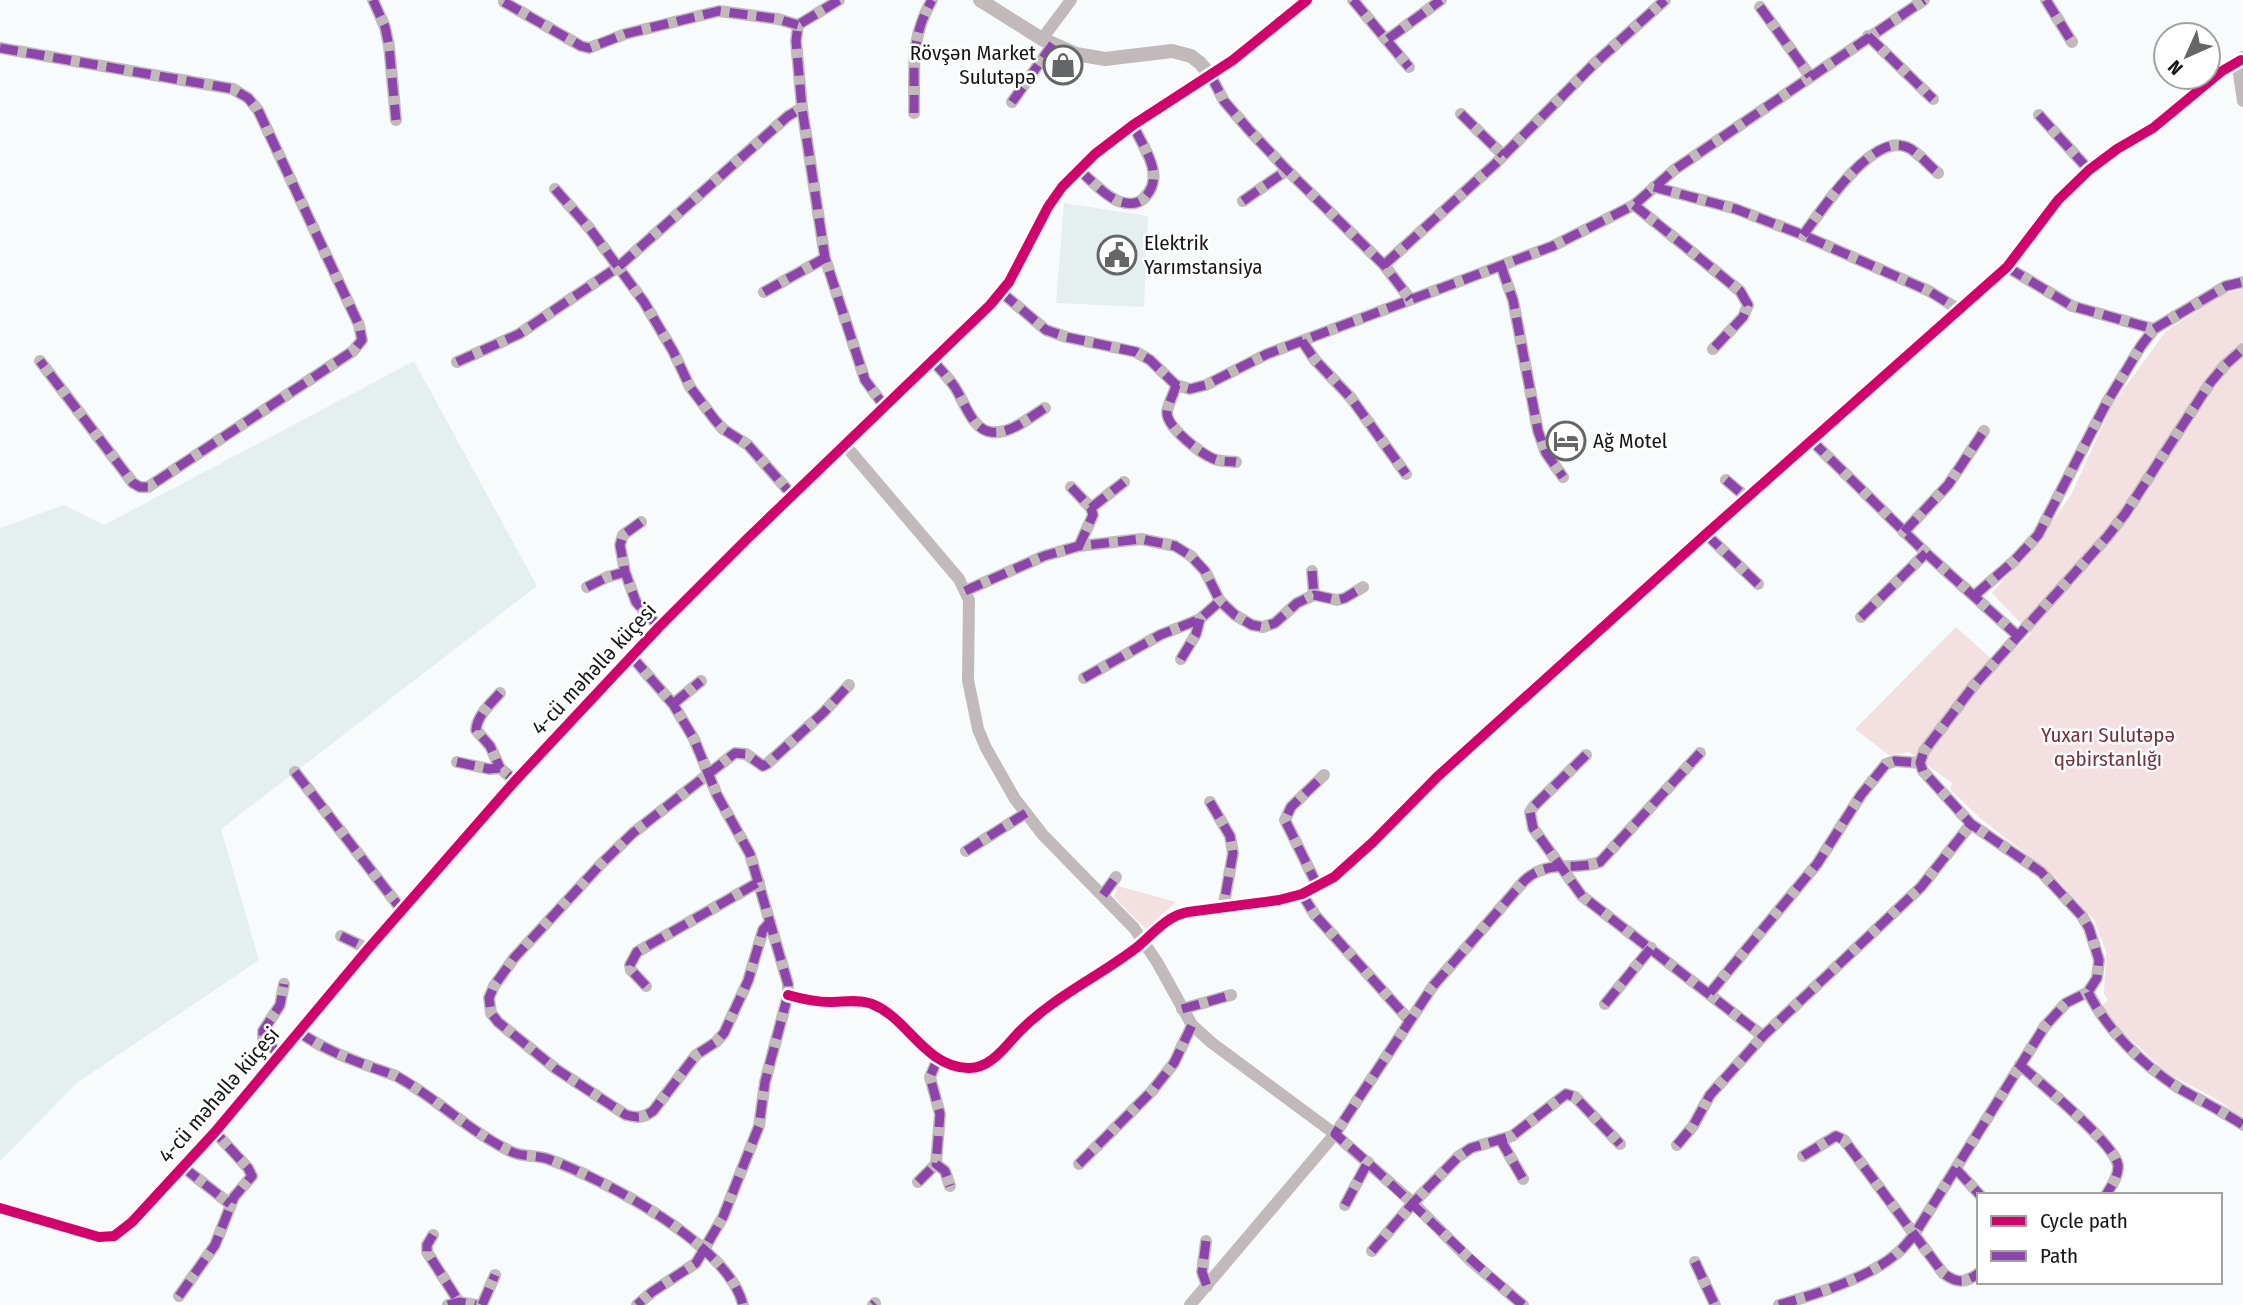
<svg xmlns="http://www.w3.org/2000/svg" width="2243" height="1305" font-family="'Fira Sans Condensed',sans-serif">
  <rect width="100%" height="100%" fill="#f8fbfb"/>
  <g fill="#e6eff0">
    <path d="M1064 203 1148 216 1144 307 1056 303Z"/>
    <path d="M414 361 537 586 221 829 259 960 77 1083 0 1161V528L64 505 104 525Z"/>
  </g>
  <g fill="#f4dfe1">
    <path d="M2243 289V1119L2218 1100 2167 1073 2114 1024 2101 1007 2108 1000 2104 994 2106 951 2094 920 2055 877 1979 817 1950 789 1952 783 1909 752 1889 755 1855 729 1956 627 1998 665 2031 634 1992 593 2041 537 2071 495 2112 405 2166 331 2225 293Z"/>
    <path d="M1118 886 1176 902 1146 929 1114 897Z"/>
  </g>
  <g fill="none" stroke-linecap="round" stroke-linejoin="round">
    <g stroke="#c2b9ba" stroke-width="12">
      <path d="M373 0 385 27 389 46 396 120"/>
      <path d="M839 0 798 25 796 41 802 108 825 258 865 380 885 407"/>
      <path d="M1353 0 1409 67"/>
      <path d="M2046 0 2072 42"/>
      <path d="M504 2 581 46 589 48 625 34 719 11 778 19 798 25"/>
      <path d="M1760 7 1810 76"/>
      <path d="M1868 36 1933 99"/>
      <path d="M1042 39 1071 0"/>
      <path d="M1388 39 1441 0"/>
      <path d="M0 48 233 89 248 98 258 110 359 325 362 340 353 351 148 487H140L133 483 40 361"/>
      <path d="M2243 57 2239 74 2243 101"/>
      <path d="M1211 76 1224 101 1249 130 1287 170 1384 265 1410 299"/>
      <path d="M1012 102 1053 44"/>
      <path d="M914 113C915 69 909 40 932 0"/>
      <path d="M1461 114 1503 155"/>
      <path d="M2039 115 2089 170"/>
      <path d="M1079 170C1091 180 1104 195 1118 201 1126 204 1136 205 1143 199 1167 177 1144 149 1133 125"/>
      <path d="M1654 187 1736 209 1803 235 1929 291 1958 309"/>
      <path d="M555 189 590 229 644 302 673 351 690 387 715 420 723 429 748 445 793 496"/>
      <path d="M1243 201 1287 170"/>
      <path d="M1634 205 1740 291 1748 305 1743 317 1713 349"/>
      <path d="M1803 235C1822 211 1873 129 1909 148 1919 153 1929 166 1938 173"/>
      <path d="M1384 265 1495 164 1594 64 1665 0"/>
      <path d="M1501 266 1513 300 1538 431 1546 453 1563 477"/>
      <path d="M2007 267 2072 306 2154 329"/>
      <path d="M764 292 825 258"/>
      <path d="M1001 292 1046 330 1066 337 1136 352 1150 360 1176 385 1190 389 1206 385 1267 354 1553 246 1634 205 1674 170 1924 0"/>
      <path d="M1302 341 1315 360 1351 398 1406 474"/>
      <path d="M933 361C940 369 948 377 954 386 964 400 972 430 991 432 1010 435 1030 417 1045 408"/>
      <path d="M457 362 519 334 618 267 788 116 802 108"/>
      <path d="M1176 385C1174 394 1168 404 1167 412 1166 427 1201 454 1214 459 1221 462 1229 461 1236 462"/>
      <path d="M1811 440 1926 553 2018 636"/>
      <path d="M845 445 959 579 969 600 968 680 978 729 986 748 1015 799 1043 835 1134 928 1157 962 1192 1025 1212 1043 1335 1134 1413 1203 1471 1261 1523 1305"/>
      <path d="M1726 480 1747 498"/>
      <path d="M1071 487 1091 508 1093 515 1079 546"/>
      <path d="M1091 508 1124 482"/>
      <path d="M641 522 623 535 620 545 625 572 636 602 659 627"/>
      <path d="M1904 532 1948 485 1984 431"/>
      <path d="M1706 534 1758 584"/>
      <path d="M1312 571 1314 595"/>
      <path d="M587 587 607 577 625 572"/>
      <path d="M965 591 1044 556 1079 546 1141 539 1175 546 1191 556 1205 571 1220 601 1235 615 1252 625 1263 627 1275 623 1297 603 1314 595 1337 600 1345 598 1363 587"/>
      <path d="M1975 595 2014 561 2038 535 2107 402 2141 346 2154 329 2226 286 2243 282"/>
      <path d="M1861 617 1926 553"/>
      <path d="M632 657 673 704 694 739 717 795 750 854 788 984V995L765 1082 759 1126 723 1217 696 1263 652 1292 637 1305"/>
      <path d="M1181 659 1196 634 1200 619"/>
      <path d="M1084 678 1160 635 1200 619 1220 601"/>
      <path d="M500 693C490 704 477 716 476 730L490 746 500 768"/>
      <path d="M673 704 701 681"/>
      <path d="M1586 755 1534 806 1530 812 1533 828 1582 896 1763 1036"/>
      <path d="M457 762 489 769 500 768 515 781"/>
      <path d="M295 772 401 909"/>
      <path d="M1210 802 1230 836 1233 853 1223 909"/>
      <path d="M966 851 1026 813"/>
      <path d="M1318 887 1285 820 1291 807 1324 775"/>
      <path d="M1302 894 1315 915 1409 1020"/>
      <path d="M1103 895 1116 877"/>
      <path d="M770 922 763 930 748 981 724 1033 716 1042 696 1055 653 1111C643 1118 637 1118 626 1115L556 1069 498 1022 491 1013 489 998 494 986 514 958 601 864 633 833 735 753 746 754 763 766 767 764 823 713 849 685"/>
      <path d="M341 936 368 949"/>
      <path d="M646 986 631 970 630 965 637 952 759 882"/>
      <path d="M2088 992C2107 1030 2142 1064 2177 1087 2199 1100 2222 1111 2243 1125"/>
      <path d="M1710 993 1817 864 1861 795 1886 764 1895 761 1920 763"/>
      <path d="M788 995C802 999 815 1002 830 1002 843 1002 859 999 872 1004 908 1018 925 1067 968 1068 990 1069 1005 1047 1019 1032 1052 998 1098 977 1136 948 1152 935 1166 916 1188 912L1279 900 1302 894 1334 877 1373 842 1437 777 1706 534 2007 267 2058 200 2089 170 2117 149 2153 128 2222 71 2241 60"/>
      <path d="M1605 1004 1651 948"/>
      <path d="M1182 1009 1231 995"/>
      <path d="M299 1032C320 1047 342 1056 366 1065 376 1069 386 1072 396 1076 436 1098 470 1132 512 1152 523 1157 537 1155 548 1159 604 1179 729 1245 743 1305"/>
      <path d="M280 1056 263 1037V1031L280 1005 284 984"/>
      <path d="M938 1058 930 1077 940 1114 936 1164 945 1171 950 1186"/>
      <path d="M2020 1065C2040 1083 2114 1143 2118 1165 2119 1176 2111 1186 2106 1195"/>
      <path d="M1500 1139 1523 1179"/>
      <path d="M1677 1145 1693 1126 1710 1095 1763 1036 1921 887 1971 824"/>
      <path d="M1803 1156 1836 1136 1844 1140 1943 1273C1957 1284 1965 1283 1979 1273"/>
      <path d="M1079 1164 1152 1091 1174 1063 1192 1025"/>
      <path d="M183 1167 230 1204"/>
      <path d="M1956 1169 1980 1195"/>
      <path d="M918 1182 936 1164"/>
      <path d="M1345 1205 1368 1162"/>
      <path d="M433 1235 427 1245V1252L459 1302"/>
      <path d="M1206 1241 1202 1272 1207 1286"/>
      <path d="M1372 1251 1413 1203 1458 1157 1471 1148 1512 1136 1566 1094 1575 1097 1620 1144"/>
      <path d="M1695 1262 1715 1305"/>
      <path d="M179 1296 215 1245 234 1197 252 1176 248 1168 215 1132"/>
      <path d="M448 1305 459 1302 476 1305"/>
      <path d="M482 1305 495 1275"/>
      <path d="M873 1305 875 1303"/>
      <path d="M1190 1305 1335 1134 1433 986 1524 881C1548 858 1572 872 1600 862L1700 753"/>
      <path d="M1779 1305C1813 1295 1868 1278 1895 1255 1902 1250 1908 1242 1914 1235L2045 1026 2066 1003 2088 992 2097 978 2099 960 2089 928 2082 916 2041 872 1971 824 1923 771 1920 763 1924 751 1975 684 2107 537 2125 514 2210 383 2225 365 2243 349"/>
    </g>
    <g stroke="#c2b9ba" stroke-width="14">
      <path d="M980 0 1042 39 1076 54 1105 59 1172 51 1191 56 1200 63 1211 76"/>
      <path d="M0 1208 99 1237 114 1236 132 1222 215 1132 368 949 515 781 659 627 748 538 990 305 1009 282 1048 207 1062 187 1095 154 1133 125 1233 60 1307 0"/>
    </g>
    <g stroke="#8e44ad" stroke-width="9" stroke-dasharray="18 9" stroke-linecap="butt">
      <path d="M373 0 385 27 389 46 396 120"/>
      <path d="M839 0 798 25 796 41 802 108 825 258 865 380 885 407"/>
      <path d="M1353 0 1409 67"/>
      <path d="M2046 0 2072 42"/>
      <path d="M504 2 581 46 589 48 625 34 719 11 778 19 798 25"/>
      <path d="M1760 7 1810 76"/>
      <path d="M1868 36 1933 99"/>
      <path d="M1388 39 1441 0"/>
      <path d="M0 48 233 89 248 98 258 110 359 325 362 340 353 351 148 487H140L133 483 40 361"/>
      <path d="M1211 76 1224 101 1249 130 1287 170 1384 265 1410 299"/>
      <path d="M1012 102 1053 44"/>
      <path d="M914 113C915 69 909 40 932 0"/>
      <path d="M1461 114 1503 155"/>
      <path d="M2039 115 2089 170"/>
      <path d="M1079 170C1091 180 1104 195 1118 201 1126 204 1136 205 1143 199 1167 177 1144 149 1133 125"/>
      <path d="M1654 187 1736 209 1803 235 1929 291 1958 309"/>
      <path d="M555 189 590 229 644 302 673 351 690 387 715 420 723 429 748 445 793 496"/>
      <path d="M1243 201 1287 170"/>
      <path d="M1634 205 1740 291 1748 305 1743 317 1713 349"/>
      <path d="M1803 235C1822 211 1873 129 1909 148 1919 153 1929 166 1938 173"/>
      <path d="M1384 265 1495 164 1594 64 1665 0"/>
      <path d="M1501 266 1513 300 1538 431 1546 453 1563 477"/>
      <path d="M2007 267 2072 306 2154 329"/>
      <path d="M764 292 825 258"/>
      <path d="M1001 292 1046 330 1066 337 1136 352 1150 360 1176 385 1190 389 1206 385 1267 354 1553 246 1634 205 1674 170 1924 0"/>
      <path d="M1302 341 1315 360 1351 398 1406 474"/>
      <path d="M933 361C940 369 948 377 954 386 964 400 972 430 991 432 1010 435 1030 417 1045 408"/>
      <path d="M457 362 519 334 618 267 788 116 802 108"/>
      <path d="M1176 385C1174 394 1168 404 1167 412 1166 427 1201 454 1214 459 1221 462 1229 461 1236 462"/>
      <path d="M1811 440 1926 553 2018 636"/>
      <path d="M1726 480 1747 498"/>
      <path d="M1071 487 1091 508 1093 515 1079 546"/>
      <path d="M1091 508 1124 482"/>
      <path d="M641 522 623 535 620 545 625 572 636 602 659 627"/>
      <path d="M1904 532 1948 485 1984 431"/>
      <path d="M1706 534 1758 584"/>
      <path d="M1312 571 1314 595"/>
      <path d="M587 587 607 577 625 572"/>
      <path d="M965 591 1044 556 1079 546 1141 539 1175 546 1191 556 1205 571 1220 601 1235 615 1252 625 1263 627 1275 623 1297 603 1314 595 1337 600 1345 598 1363 587"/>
      <path d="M1975 595 2014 561 2038 535 2107 402 2141 346 2154 329 2226 286 2243 282"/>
      <path d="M1861 617 1926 553"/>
      <path d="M632 657 673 704 694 739 717 795 750 854 788 984V995L765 1082 759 1126 723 1217 696 1263 652 1292 637 1305"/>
      <path d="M1181 659 1196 634 1200 619"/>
      <path d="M1084 678 1160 635 1200 619 1220 601"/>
      <path d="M500 693C490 704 477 716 476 730L490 746 500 768"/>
      <path d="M673 704 701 681"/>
      <path d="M1586 755 1534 806 1530 812 1533 828 1582 896 1763 1036"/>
      <path d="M457 762 489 769 500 768 515 781"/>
      <path d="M295 772 401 909"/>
      <path d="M1210 802 1230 836 1233 853 1223 909"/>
      <path d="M966 851 1026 813"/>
      <path d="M1318 887 1285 820 1291 807 1324 775"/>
      <path d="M1302 894 1315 915 1409 1020"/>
      <path d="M1103 895 1116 877"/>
      <path d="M770 922 763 930 748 981 724 1033 716 1042 696 1055 653 1111C643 1118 637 1118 626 1115L556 1069 498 1022 491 1013 489 998 494 986 514 958 601 864 633 833 735 753 746 754 763 766 767 764 823 713 849 685"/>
      <path d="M341 936 368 949"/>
      <path d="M646 986 631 970 630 965 637 952 759 882"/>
      <path d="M2088 992C2107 1030 2142 1064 2177 1087 2199 1100 2222 1111 2243 1125"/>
      <path d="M1710 993 1817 864 1861 795 1886 764 1895 761 1920 763"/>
      <path d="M1605 1004 1651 948"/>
      <path d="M1182 1009 1231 995"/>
      <path d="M299 1032C320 1047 342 1056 366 1065 376 1069 386 1072 396 1076 436 1098 470 1132 512 1152 523 1157 537 1155 548 1159 604 1179 729 1245 743 1305"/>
      <path d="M280 1056 263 1037V1031L280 1005 284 984"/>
      <path d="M938 1058 930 1077 940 1114 936 1164 945 1171 950 1186"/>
      <path d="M2020 1065C2040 1083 2114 1143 2118 1165 2119 1176 2111 1186 2106 1195"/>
      <path d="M1500 1139 1523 1179"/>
      <path d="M1677 1145 1693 1126 1710 1095 1763 1036 1921 887 1971 824"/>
      <path d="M1803 1156 1836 1136 1844 1140 1943 1273C1957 1284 1965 1283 1979 1273"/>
      <path d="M1079 1164 1152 1091 1174 1063 1192 1025"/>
      <path d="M183 1167 230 1204"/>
      <path d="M1956 1169 1980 1195"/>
      <path d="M918 1182 936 1164"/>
      <path d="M1345 1205 1368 1162"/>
      <path d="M433 1235 427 1245V1252L459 1302"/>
      <path d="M1206 1241 1202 1272 1207 1286"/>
      <path d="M1372 1251 1413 1203 1458 1157 1471 1148 1512 1136 1566 1094 1575 1097 1620 1144"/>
      <path d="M1695 1262 1715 1305"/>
      <path d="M179 1296 215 1245 234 1197 252 1176 248 1168 215 1132"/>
      <path d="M448 1305 459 1302 476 1305"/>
      <path d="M482 1305 495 1275"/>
      <path d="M873 1305 875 1303"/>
      <path d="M1523 1305C1458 1251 1400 1189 1335 1134L1433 986 1524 881C1548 858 1572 872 1600 862L1700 753"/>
      <path d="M1779 1305C1813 1295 1868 1278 1895 1255 1902 1250 1908 1242 1914 1235L2045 1026 2066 1003 2088 992 2097 978 2099 960 2089 928 2082 916 2041 872 1971 824 1923 771 1920 763 1924 751 1975 684 2107 537 2125 514 2210 383 2225 365 2243 349"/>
    </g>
    <defs>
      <g id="cycleway">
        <path d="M788 995C802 999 815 1002 830 1002 843 1002 859 999 872 1004 908 1018 925 1067 968 1068 990 1069 1005 1047 1019 1032 1052 998 1098 977 1136 948 1152 935 1166 916 1188 912L1279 900 1302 894 1334 877 1373 842 1437 777 1706 534 2007 267 2058 200 2089 170 2117 149 2153 128 2222 71 2241 60"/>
        <path d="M0 1208 99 1237 114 1236 132 1222 215 1132 368 949 515 781 659 627 748 538 990 305 1009 282 1048 207 1062 187 1095 154 1133 125 1233 60 1307 0"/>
      </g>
    </defs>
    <use href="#cycleway" stroke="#fff" stroke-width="15"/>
    <use href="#cycleway" stroke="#d6006c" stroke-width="10"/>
  </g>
  <defs>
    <symbol id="shop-ring" viewBox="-11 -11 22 22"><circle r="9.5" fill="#fff" stroke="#646667" stroke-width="1.5"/><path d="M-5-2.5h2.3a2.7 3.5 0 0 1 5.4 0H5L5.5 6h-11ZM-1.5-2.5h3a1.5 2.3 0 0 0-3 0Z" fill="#646667"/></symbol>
    <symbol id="civic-ring" viewBox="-11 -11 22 22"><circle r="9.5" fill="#fff" stroke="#646667" stroke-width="1.5"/><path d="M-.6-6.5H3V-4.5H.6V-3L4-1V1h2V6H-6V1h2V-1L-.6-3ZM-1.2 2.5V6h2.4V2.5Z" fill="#646667"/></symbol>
    <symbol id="hotel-ring" viewBox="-11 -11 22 22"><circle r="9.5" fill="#fff" stroke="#646667" stroke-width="1.5"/><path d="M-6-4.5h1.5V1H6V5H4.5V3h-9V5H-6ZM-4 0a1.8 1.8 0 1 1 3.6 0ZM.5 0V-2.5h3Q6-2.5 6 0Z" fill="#646667"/></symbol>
  </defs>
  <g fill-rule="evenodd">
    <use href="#shop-ring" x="1041" y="43" width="44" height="44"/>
    <use href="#civic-ring" x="1095" y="233" width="44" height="44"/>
    <use href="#hotel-ring" x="1544" y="419" width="44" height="44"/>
  </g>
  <g text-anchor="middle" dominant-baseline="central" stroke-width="5" stroke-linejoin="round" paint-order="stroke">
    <g font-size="21" fill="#151617" stroke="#fff" text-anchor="start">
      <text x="1036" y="53" text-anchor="end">Rövşən Market<tspan x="1036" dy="24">Sulutəpə</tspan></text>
      <text x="1144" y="243">Elektrik<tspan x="1144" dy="24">Yarımstansiya</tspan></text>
      <text x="1593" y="441">Ağ Motel</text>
    </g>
    <g font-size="21" fill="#151617" stroke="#fff">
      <text transform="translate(594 669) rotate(-47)">4-cü məhəllə küçesi</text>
      <text transform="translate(219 1095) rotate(-49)">4-cü məhəllə küçesi</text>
    </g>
    <g font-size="21" fill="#7a2f3d" stroke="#fff">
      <text x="2108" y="735">Yuxarı Sulutəpə<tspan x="2108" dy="24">qəbirstanlığı</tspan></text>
    </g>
  </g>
  <rect x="1977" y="1193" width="245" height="91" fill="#ffffff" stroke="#a1a2a2" stroke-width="2"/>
  <rect x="1991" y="1216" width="35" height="10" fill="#d6006c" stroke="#a1a2a2" stroke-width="2"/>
  <text x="2040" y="1228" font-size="21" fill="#151617">Cycle path</text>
  <rect x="1991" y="1251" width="35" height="10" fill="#8e44ad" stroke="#a1a2a2" stroke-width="2"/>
  <text x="2040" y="1263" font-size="21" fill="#151617">Path</text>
  <g transform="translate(2187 56) rotate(225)"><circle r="33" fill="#ffffff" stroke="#a1a2a2" stroke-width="2"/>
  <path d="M0-5L12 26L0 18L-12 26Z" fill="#646667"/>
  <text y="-10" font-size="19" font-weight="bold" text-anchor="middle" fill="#151617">N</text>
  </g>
</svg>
